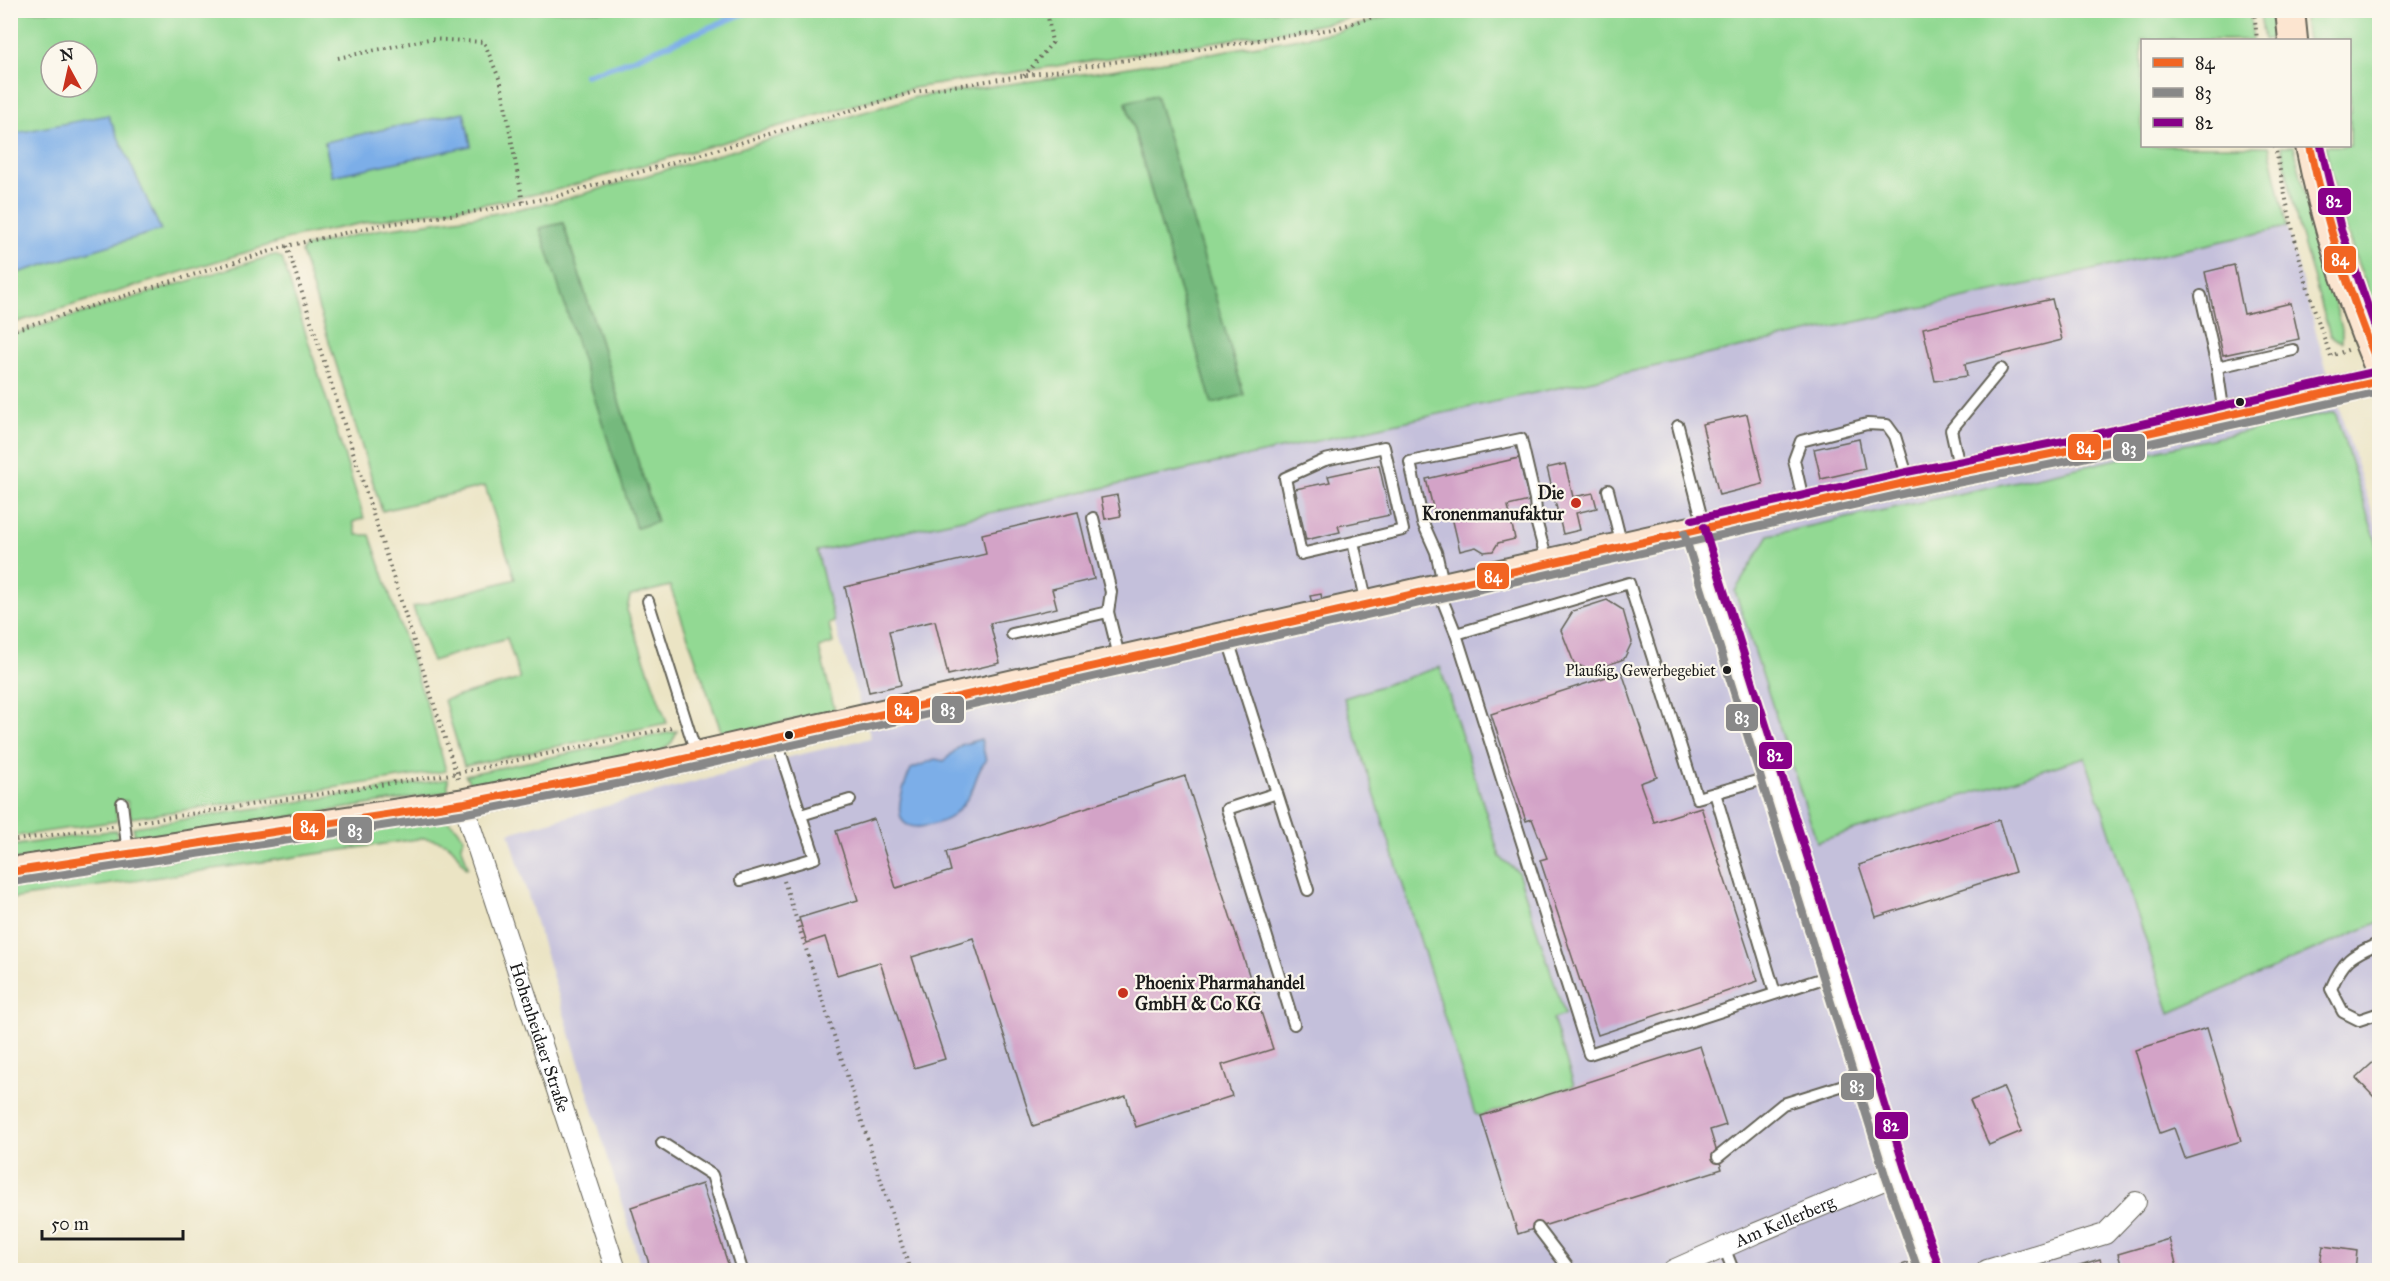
<svg xmlns="http://www.w3.org/2000/svg" width="2390" height="1281" font-family="'IM FELL Great Primer',serif">
  <rect width="100%" height="100%" fill="#fbf7ec"/>
  <filter id="ink" filterUnits="userSpaceOnUse"><feTurbulence type="fractalNoise" baseFrequency=".0167" numOctaves="2"/><feDisplacementMap in="SourceGraphic" scale="12" xChannelSelector="R" yChannelSelector="G"/><feConvolveMatrix kernelMatrix="1 2 1 2 8 2 1 2 1" color-interpolation-filters="sRGB"/></filter>
  <filter id="wash" filterUnits="userSpaceOnUse"><feTurbulence type="fractalNoise" baseFrequency=".008" numOctaves="4" result="noise"/><feDisplacementMap in="SourceGraphic" scale="24" xChannelSelector="R" yChannelSelector="G"/><feGaussianBlur stdDeviation="1.35" result="paint"/><feColorMatrix in="noise" values="0 0 0 0 0 0 0 0 0 0 0 0 0 0 0 0 0 1.4 0 .05"/><feComposite in="paint" operator="in"/></filter>
  <g filter="url(#wash)">
    <rect width="100%" height="100%" fill="#ebe4c4"/>
    <path fill="#c4c0db" d="M2287 227 2324 361 2379 534V1270H642L509 833 759 764 871 738 834 622 817 551Z"/>
    <g fill="#92d993" stroke="#577a58" stroke-width="1.5" fill-rule="evenodd">
      <path d="M1408 10H2215L2250 14 2253 40H2142V146H2269L2287 227 817 551 834 622 829 624 833 643 819 648 835 711 734 733 721 731 670 586 630 596 627 610 667 723 464 766 444 700 520 679 507 638 432 661 413 607 515 579 485 486 382 511 301 252 305 247 377 230 492 214 559 201 916 97 1112 70 1335 32ZM1156 95 1244 395 1212 404 1126 103ZM563 223 657 522 540 229Z"/>
      <path d="M11 11H1376L1339 21 1279 32 913 88 556 190 490 203 373 221 299 236 11 324ZM51 51H87V87H51ZM464 113 471 145 332 176 325 142Z"/>
      <path d="M2303 11H2379V312C2352 260 2338 202 2325 146H2350V40H2307Z"/>
      <path d="M2263 12H2273L2275 14 2278 40H2264L2260 14Z"/>
      <path d="M2281 146H2294L2307 202 2342 329V342L2334 339 2330 335 2298 225Z"/>
      <path d="M274 255 282 258 364 518 353 522 357 535H370L433 724 446 771 131 818 127 801 116 802 117 821 11 837V335Z"/>
      <path d="M2335 412 2379 551V922L2170 1013 2085 757 1817 842 1735 591 1769 535Z"/>
      <path d="M1440 667 1500 857 1518 872 1565 1015 1553 1019 1574 1086 1481 1116 1475 1114 1344 698Z"/>
      <path d="M677 731 672 742 656 756 473 787 465 775Z"/>
      <path d="M448 779V792L140 841 135 836 133 827Z"/>
      <path d="M447 820 457 828 464 838 461 844 468 867 466 868C453 846 450 841 424 838L11 899V883L429 821Z"/>
      <path d="M116 830 118 839 113 846 11 861V846Z"/>
    </g>
    <g fill="#75b97d" stroke="#486a4c" stroke-width="1.5">
      <path d="M1156 95 1244 395 1212 404 1126 102Z"/>
      <path d="M563 223 657 522 636 528 540 228Z"/>
    </g>
    <g fill="#7baee8" stroke="#4c6582" stroke-width="1.5">
      <path d="M464 112 471 146 332 176 325 142Z"/>
      <path d="M108 115 161 230 11 275V134Z"/>
      <path d="M981 739 986 761C977 770 977 779 972 790 968 800 960 808 952 816 944 822 939 822 931 825 885 837 900 793 911 769L935 759 944 761 961 745Z"/>
    </g>
    <g fill="none" stroke-linecap="round" stroke-linejoin="round">
      <path stroke="#7baee8" stroke-width="6" d="M586 75 623 63 752 10"/>
    </g>
    <g id="blocks">
      <g fill="#d3a3c7">
        <path d="M2234 265 2244 314 2291 303 2299 339 2223 355 2205 272Z"/>
        <path d="M2052 299 2062 340 1965 364 1967 376 1935 381 1923 328Z"/>
        <path d="M1747 414 1763 484 1719 495 1702 424Z"/>
        <path d="M1859 439 1865 469 1821 479 1814 449Z"/>
        <path d="M1519 458 1529 501 1508 506 1515 539 1498 543 1493 551 1484 552 1476 547 1460 551 1452 517 1436 520 1426 479Z"/>
        <path d="M1565 464 1573 497 1593 493 1597 508 1576 513 1580 530 1563 534 1547 468Z"/>
        <path d="M1379 465 1390 515 1338 526 1340 532 1306 540 1295 489 1330 482 1328 476Z"/>
        <path d="M1117 495 1121 516 1105 519 1101 498Z"/>
        <path d="M1078 512 1094 579 1052 589 1057 608 990 623 1000 663 948 675 935 621 889 631 901 685 869 692 845 587 986 554 982 534Z"/>
        <path d="M1321 594 1322 600 1312 603 1310 596Z"/>
        <path d="M1607 600 1623 610 1632 642 1624 659 1591 671 1574 663 1561 630 1573 611Z"/>
        <path d="M1622 672 1657 777 1640 783 1654 822 1701 807 1758 981 1598 1035 1540 860 1547 858 1532 819 1526 821 1491 714Z"/>
        <path d="M1185 776 1273 1049 1222 1065 1232 1096 1136 1127 1126 1096 1033 1126 973 938 912 957 945 1059 914 1068 880 962 837 975 825 937 807 943 799 918 858 900 836 831 874 819 896 888 951 871 946 852Z"/>
        <path d="M1999 820 2015 872 1876 917 1859 865Z"/>
        <path d="M2207 1028 2241 1141 2185 1158 2174 1128 2160 1133 2135 1050Z"/>
        <path d="M1700 1046 1726 1125 1710 1130 1722 1169 1518 1234 1481 1116Z"/>
        <path d="M2380 1056V1095L2375 1098 2356 1078Z"/>
        <path d="M2003 1087 2022 1131 1989 1145 1970 1101Z"/>
        <path d="M702 1184 730 1270H651L631 1207Z"/>
        <path d="M2169 1239 2178 1270H2123L2118 1254Z"/>
        <path d="M2323 1246 2357 1251 2355 1270H2319Z"/>
        <path d="M2100 1259 2103 1270H2074L2073 1267Z"/>
        <path d="M1911 1262 1914 1270H1886Z"/>
      </g>
    </g>
  </g>
  <g filter="url(#ink)">
    <use href="#blocks" fill-opacity="0" stroke="#646257" stroke-width="1.5"/>
    <g fill="none" stroke-linecap="round" stroke-linejoin="round">
      <defs>
        <g id="service">
          <path d="M2201 296 2217 367 2224 415"/>
          <path d="M2217 367 2293 350"/>
          <path d="M1678 426 1704 527"/>
          <path d="M1960 471 1951 430 2001 369"/>
          <path d="M1608 490 1622 546"/>
          <path d="M1804 504 1794 460 1801 441 1867 424 1887 425 1895 436 1909 482"/>
          <path d="M1093 518 1111 592 1108 612"/>
          <path d="M1353 542 1403 530 1384 447 1325 460 1285 478 1301 554 1353 542 1367 604"/>
          <path d="M1444 587 1436 552 1423 523 1410 462 1521 439 1535 499 1537 524 1547 561"/>
          <path d="M1438 589 1456 634 1629 583 1697 798 1771 777"/>
          <path d="M648 601 697 756"/>
          <path d="M1012 634 1108 612 1120 660"/>
          <path d="M1456 634 1589 1054 1833 975"/>
          <path d="M1227 637 1308 890"/>
          <path d="M1277 793 1227 809 1294 1024"/>
          <path d="M1715 793 1775 993"/>
          <path d="M122 803 128 854"/>
          <path d="M801 815 850 800"/>
          <path d="M741 880 815 858 776 739"/>
          <path d="M2380 943C2351 955 2343 960 2331 989L2343 1012 2359 1020 2380 1013"/>
          <path d="M662 1143 712 1175 742 1270"/>
          <path d="M1718 1157 1783 1104 1866 1078"/>
          <path d="M1538 1228 1570 1270"/>
          <path d="M1724 1247 1733 1270"/>
        </g>
        <g id="minor">
          <path d="M1694 530 1896 1175 1929 1270"/>
          <path id="s1" d="M465 803 470 825 616 1270"/>
          <path id="s2" d="M1673 1270 1754 1234 1896 1175"/>
          <path d="M1987 1270 2105 1234 2136 1202"/>
        </g>
        <g id="secondary">
          <path d="M2290 10 2293 40"/>
          <path d="M2310 146C2325 223 2350 297 2380 370"/>
          <path d="M10 872 465 803 635 770 1704 528 1909 482 2076 449 2380 381"/>
        </g>
      </defs>
      <use href="#service" stroke="#646257" stroke-width="14"/>
      <use href="#minor" stroke="#646257" stroke-width="22"/>
      <use href="#secondary" stroke="#646257" stroke-width="32"/>
      <g stroke="#646257" stroke-width="4" stroke-dasharray="1.5 4.5" stroke-linecap="butt">
        <path d="M2254 10 2257 40"/>
        <path d="M338 58 429 39 484 42 501 83 523 203"/>
        <path d="M1024 76 1052 43 1047 10"/>
        <path d="M2275 146C2289 216 2304 288 2331 356L2350 349"/>
        <path d="M287 246 459 782"/>
        <path d="M10 331 287 246 375 226 491 209 558 196 914 92 1333 29 1396 10"/>
        <path d="M138 822 457 773 674 727"/>
        <path d="M10 841 113 826"/>
        <path d="M784 881 910 1270"/>
      </g>
      <use href="#service" stroke="#fff" stroke-width="10"/>
      <use href="#minor" stroke="#fff" stroke-width="20"/>
      <use href="#secondary" stroke="#fce5d0" stroke-width="28"/>
      <defs>
        <g id="bus-1">
          <path d="M2310 146C2326 223 2350 296 2380 369"/>
          <path d="M10 872 465 803 635 770 1909 482 2076 449 2380 381"/>
        </g>
        <g id="bus-2">
          <path d="M1684 533 1886 1178 1918 1270"/>
          <path d="M12 882 467 813 637 780 1911 492 2078 459 2380 392"/>
        </g>
        <g id="bus-3">
          <path d="M2321 146 2341 229 2380 341"/>
          <path d="M1692 520 1907 472 2074 439 2378 371"/>
          <path d="M1704 527 1906 1172 1939 1267"/>
        </g>
      </defs>
      <use href="#bus-1" stroke="#fbf7ec" stroke-width="12"/>
      <use href="#bus-2" stroke="#fbf7ec" stroke-width="12"/>
      <use href="#bus-3" stroke="#fbf7ec" stroke-width="12"/>
      <use href="#bus-1" stroke="#f26522" stroke-width="8"/>
      <use href="#bus-2" stroke="#888" stroke-width="8"/>
      <use href="#bus-3" stroke="#808" stroke-width="8"/>
    </g>
  </g>
  <g fill="#1c1c1c" stroke="#fbf7ec" stroke-width="2">
    <circle cx="2240" cy="402" r="5"/>
    <circle cx="1727" cy="670" r="5"/>
    <circle cx="789" cy="735" r="5"/>
  </g>
  <g fill="#c8321e" stroke="#fbf7ec" stroke-width="2">
    <circle cx="1576" cy="503" r="6"/>
    <circle cx="1123" cy="993" r="6"/>
  </g>
  <g text-anchor="middle" dominant-baseline="central" stroke-width="4.5" stroke-linejoin="round" paint-order="stroke">
    <g font-size="16" fill="#1c1c1c" stroke="#fbf7ec" text-anchor="end">
      <text x="1716" y="670">Plaußig, Gewerbegebiet</text>
    </g>
    <g font-size="18" font-weight="bold" fill="#1c1c1c" stroke="#fbf7ec" text-anchor="end">
      <text x="1564" y="493">Die<tspan x="1564" dy="21">Kronenmanufaktur</tspan></text>
      <text x="1135" y="983" text-anchor="start">Phoenix Pharmahandel<tspan x="1135" dy="21">GmbH &amp; Co KG</tspan></text>
    </g>
    <g font-size="18" fill="#1c1c1c" stroke="#fbf7ec">
      <text stroke="none"><textPath href="#s1" startOffset="246">Hohenheidaer Straße</textPath></text>
      <text stroke="none"><textPath href="#s2" startOffset="122">Am Kellerberg</textPath></text>
    </g>
  </g>
  <g stroke="#fbf7ec" stroke-width="2">
    <rect x="2317" y="187" width="35" height="29" rx="6" fill="#808"/>
    <rect x="2323" y="245" width="34" height="29" rx="6" fill="#f26522"/>
    <rect x="2067" y="433" width="35" height="28" rx="6" fill="#f26522"/>
    <rect x="2112" y="433" width="34" height="29" rx="6" fill="#888"/>
    <rect x="1476" y="562" width="34" height="28" rx="6" fill="#f26522"/>
    <rect x="886" y="695" width="34" height="29" rx="6" fill="#f26522"/>
    <rect x="931" y="695" width="34" height="29" rx="6" fill="#888"/>
    <rect x="1725" y="703" width="34" height="29" rx="6" fill="#888"/>
    <rect x="1758" y="741" width="35" height="29" rx="6" fill="#808"/>
    <rect x="292" y="812" width="34" height="29" rx="6" fill="#f26522"/>
    <rect x="338" y="816" width="35" height="28" rx="6" fill="#888"/>
    <rect x="1840" y="1072" width="35" height="29" rx="6" fill="#888"/>
    <rect x="1874" y="1111" width="35" height="29" rx="6" fill="#808"/>
  </g>
  <g font-size="16" text-anchor="middle" font-weight="bold" fill="#fff">
    <text x="2334" y="207">82</text>
    <text x="2340" y="265">84</text>
    <text x="2085" y="453">84</text>
    <text x="2129" y="454">83</text>
    <text x="1493" y="582">84</text>
    <text x="903" y="715">84</text>
    <text x="948" y="715">83</text>
    <text x="1742" y="723">83</text>
    <text x="1775" y="761">82</text>
    <text x="309" y="832">84</text>
    <text x="355" y="836">83</text>
    <text x="1857" y="1092">83</text>
    <text x="1891" y="1131">82</text>
  </g>
  <rect width="2390" height="1281" fill="none" stroke="#fbf7ec" stroke-width="36"/>
  <rect x="2141" y="39" width="210" height="108" fill="#fbf7ec" stroke="#a29f99" stroke-width="1.5"/>
  <rect x="2153" y="58" width="30" height="9" fill="#f26522" stroke="#a29f99" stroke-width="1.5"/>
  <text x="2195" y="69" font-size="18" fill="#1c1c1c">84</text>
  <rect x="2153" y="88" width="30" height="9" fill="#888888" stroke="#a29f99" stroke-width="1.5"/>
  <text x="2195" y="99" font-size="18" fill="#1c1c1c">83</text>
  <rect x="2153" y="118" width="30" height="9" fill="#880088" stroke="#a29f99" stroke-width="1.5"/>
  <text x="2195" y="129" font-size="18" fill="#1c1c1c">82</text>
  <g transform="translate(69 69) rotate(352)"><circle r="28" fill="#fbf7ec" stroke="#a29f99" stroke-width="1.5"/>
  <path d="M0-4.5L10 22L0 15L-10 22Z" fill="#c8321e"/>
  <text y="-9" font-size="16" font-weight="bold" text-anchor="middle" fill="#1c1c1c">N</text>
  </g>
  <path d="M42 1230v9h141v-9" fill="none" stroke="#1c1c1c" stroke-width="3"/>
  <text x="51" y="1230" font-size="18" fill="#1c1c1c" stroke="#fbf7ec" stroke-width="4.5" paint-order="stroke">50 m</text>
</svg>
